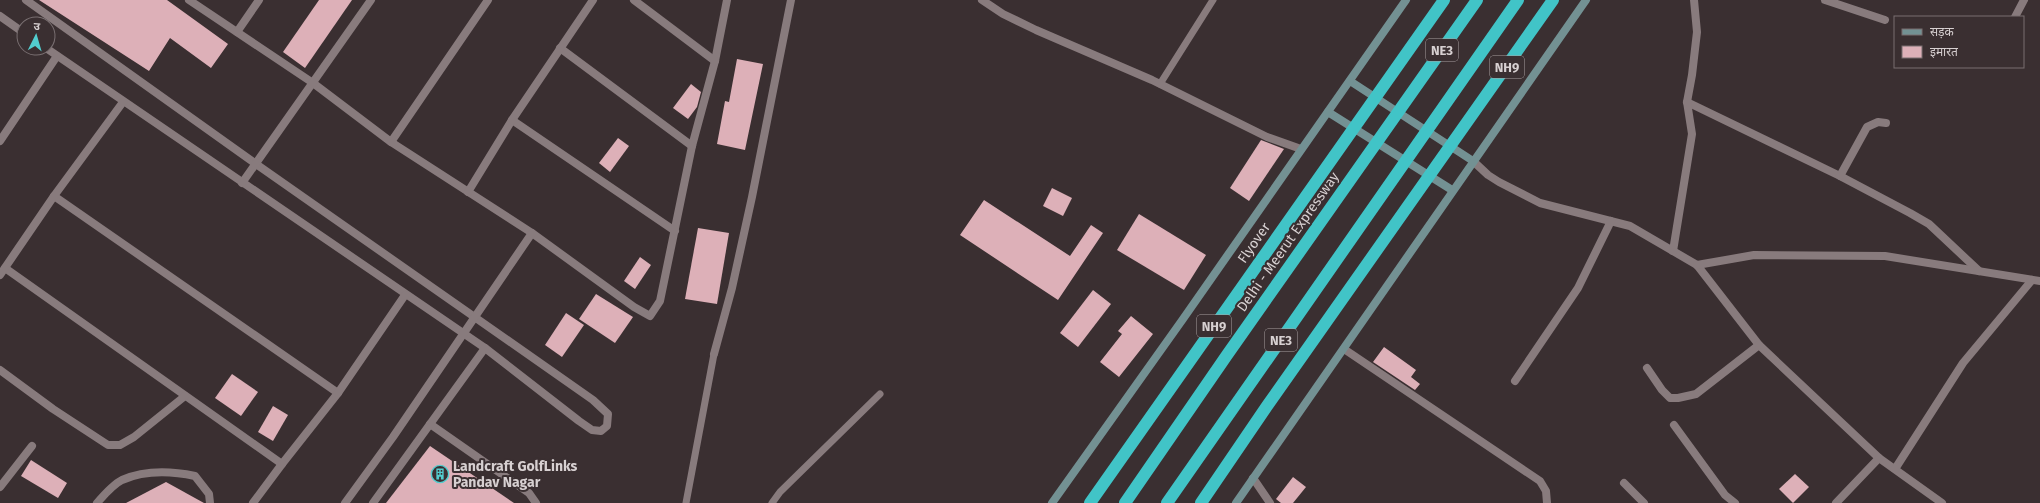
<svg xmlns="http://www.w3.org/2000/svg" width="2040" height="503" font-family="'Fira Sans','Noto Sans Devanagari',sans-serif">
  <rect width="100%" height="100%" fill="#3a2f31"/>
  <g fill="#ddb0b8">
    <path d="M39 0H167L228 44 211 68 170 38 149 71Z"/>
    <path d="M319 0H352L305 68 283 52Z"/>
    <path d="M737 59 763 64 745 150 717 144 725 101 729 102Z"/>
    <path d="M691 84 701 92 697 107 688 119 673 108Z"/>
    <path d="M618 138 629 146 610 172 599 163Z"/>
    <path d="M1261 140 1284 149 1249 201 1230 188Z"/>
    <path d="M1052 188 1072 198 1063 216 1043 206Z"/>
    <path d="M984 200 1070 256 1091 225 1103 233 1058 300 960 235Z"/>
    <path d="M1139 214 1206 255 1184 290 1117 250Z"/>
    <path d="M698 228 729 233 717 304 685 299Z"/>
    <path d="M640 257 651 265 635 289 624 281Z"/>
    <path d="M1093 290 1111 304 1078 347 1060 333Z"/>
    <path d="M596 294 633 317 615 343 579 319Z"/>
    <path d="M566 313 584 325 562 357 545 345Z"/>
    <path d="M1131 316 1153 334 1119 377 1100 362 1122 334 1118 331Z"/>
    <path d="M1384 347 1416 370 1411 377 1420 384 1415 390 1373 362Z"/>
    <path d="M232 374 258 392 241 416 215 398Z"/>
    <path d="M273 406 288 415 273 441 258 432Z"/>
    <path d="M430 446 514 503H386Z"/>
    <path d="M31 460 67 483 58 498 21 476Z"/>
    <path d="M1795 474 1809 487 1793 503 1779 489Z"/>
    <path d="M1293 477 1306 487 1293 503H1281L1276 499Z"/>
    <path d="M166 482 204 503H126Z"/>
  </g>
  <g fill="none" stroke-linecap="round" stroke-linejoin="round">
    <g stroke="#887b7d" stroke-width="7">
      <path d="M1160 84 1213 0"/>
      <path d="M686 503 714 354"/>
      <path d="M772 503 780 492 880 394"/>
    </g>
    <g stroke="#887b7d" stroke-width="8">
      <path d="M26 0 256 164 593 400 608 414 607 426 601 431 592 430 579 421 485 348 46 48"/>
      <path d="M189 0 313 83 391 142 532 233 634 307 650 316 660 301 692 146 715 61 727 0"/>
      <path d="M634 0 715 61"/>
      <path d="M982 0 1003 14 1036 30 1152 80 1267 137 1301 149"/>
      <path d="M1825 0 1885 20"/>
      <path d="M0 16 24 33"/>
      <path d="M2015 17 2024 0"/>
      <path d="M237 32 259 0"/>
      <path d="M560 48 692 146"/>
      <path d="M1687 102 1840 176 1910 213 1929 224 1979 271"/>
      <path d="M512 120 675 231"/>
      <path d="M0 141 57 56"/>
      <path d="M391 142 488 0"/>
      <path d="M1473 161 1488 175 1499 182 1540 203 1630 226 1697 265 1759 345 1879 458 1942 503"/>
      <path d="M1840 176 1867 127 1878 122 1886 123"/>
      <path d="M242 183 371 0"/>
      <path d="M468 192 512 120 593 0"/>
      <path d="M54 196 338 393"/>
      <path d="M1673 251 1692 134 1687 102 1692 75 1697 32 1694 0"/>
      <path d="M1697 265 1754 255 1885 256 2040 281"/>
      <path d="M5 268 282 464 338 393 405 295"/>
      <path d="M0 275 54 196 123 102"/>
      <path d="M1344 349 1540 481 1546 491 1547 503"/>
      <path d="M714 354 732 288 752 197 791 0"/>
      <path d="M1647 368 1662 390 1670 398H1678L1696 394 1759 345"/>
      <path d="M0 370 53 409 108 445H120L134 437 185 396"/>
      <path d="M1515 381 1578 288 1611 221"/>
      <path d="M430 424 529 493 536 503"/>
      <path d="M1674 425 1725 495 1735 503"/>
      <path d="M1895 469 1963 363 2032 280"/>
      <path d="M1253 478 1270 503"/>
      <path d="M1624 483 1644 503"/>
      <path d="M0 487 32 446"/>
      <path d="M97 503C103 496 114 484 122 480 145 470 171 471 195 476L209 494 210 503"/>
      <path d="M253 503 282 464"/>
      <path d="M345 503 393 437 532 233"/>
      <path d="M373 503 485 348"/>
      <path d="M1836 503 1879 458"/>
    </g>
    <g stroke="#739193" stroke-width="8">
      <path d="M1350 81 1473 161"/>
      <path d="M1328 112 1452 190"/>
      <path d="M1052 503 1183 319 1406 0"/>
      <path d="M1236 503 1586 0"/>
    </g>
    <g stroke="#41c4c7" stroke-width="12">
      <path d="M1090 503 1444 0"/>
      <path d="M1125 503 1227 355 1477 0"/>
      <path d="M1167 503 1518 0"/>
      <path d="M1201 503 1267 406 1553 0"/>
    </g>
  </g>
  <defs>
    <symbol id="building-ring" viewBox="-11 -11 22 22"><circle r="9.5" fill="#3a2f31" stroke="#52cdcf" stroke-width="1.5"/><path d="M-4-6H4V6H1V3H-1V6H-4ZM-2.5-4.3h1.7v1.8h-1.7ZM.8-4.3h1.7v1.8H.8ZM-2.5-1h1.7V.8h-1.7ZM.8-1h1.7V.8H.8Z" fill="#52cdcf"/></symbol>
  </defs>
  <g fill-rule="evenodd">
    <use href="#building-ring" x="430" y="464" width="20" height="20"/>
  </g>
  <g text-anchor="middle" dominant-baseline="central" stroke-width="4" stroke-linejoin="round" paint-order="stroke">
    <g fill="#3a2f31" stroke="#a8a0a1" stroke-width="1">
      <rect x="1426" y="39" width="32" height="22" rx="3"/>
      <rect x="1490" y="56" width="34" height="22" rx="3"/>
      <rect x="1197" y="315" width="34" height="22" rx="3"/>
      <rect x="1265" y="329" width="32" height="22" rx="3"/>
    </g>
    <g font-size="13" font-weight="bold" fill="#d7d0d1">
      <text x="1442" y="50">NE3</text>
      <text x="1507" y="67">NH9</text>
      <text x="1214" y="326">NH9</text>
      <text x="1281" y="340">NE3</text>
    </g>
    <g font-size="14" fill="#d7d0d1" stroke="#3a2f31">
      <text transform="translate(1288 242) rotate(-55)">Delhi - Meerut Expressway</text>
      <text transform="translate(1254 243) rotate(-55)">Flyover</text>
    </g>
    <g font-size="14" font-weight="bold" fill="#d7d0d1" stroke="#3a2f31" text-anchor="start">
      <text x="453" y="466">Landcraft GolfLinks<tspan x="453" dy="16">Pandav Nagar</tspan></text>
    </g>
  </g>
  <rect x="1894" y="16" width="130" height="52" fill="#3a2f31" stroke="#796f71"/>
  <rect x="1902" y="29" width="20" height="6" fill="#739193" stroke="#796f71"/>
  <text x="1930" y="36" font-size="12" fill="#d7d0d1">सड़क</text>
  <rect x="1902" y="46" width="20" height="12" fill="#ddb0b8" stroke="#796f71"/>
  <text x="1930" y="56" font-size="12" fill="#d7d0d1">इमारत</text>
  <g transform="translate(36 36) rotate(5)"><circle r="19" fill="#3a2f31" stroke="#796f71"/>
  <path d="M0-3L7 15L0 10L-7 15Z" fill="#52cdcf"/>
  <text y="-6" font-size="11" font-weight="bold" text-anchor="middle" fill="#d7d0d1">उ</text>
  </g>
</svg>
